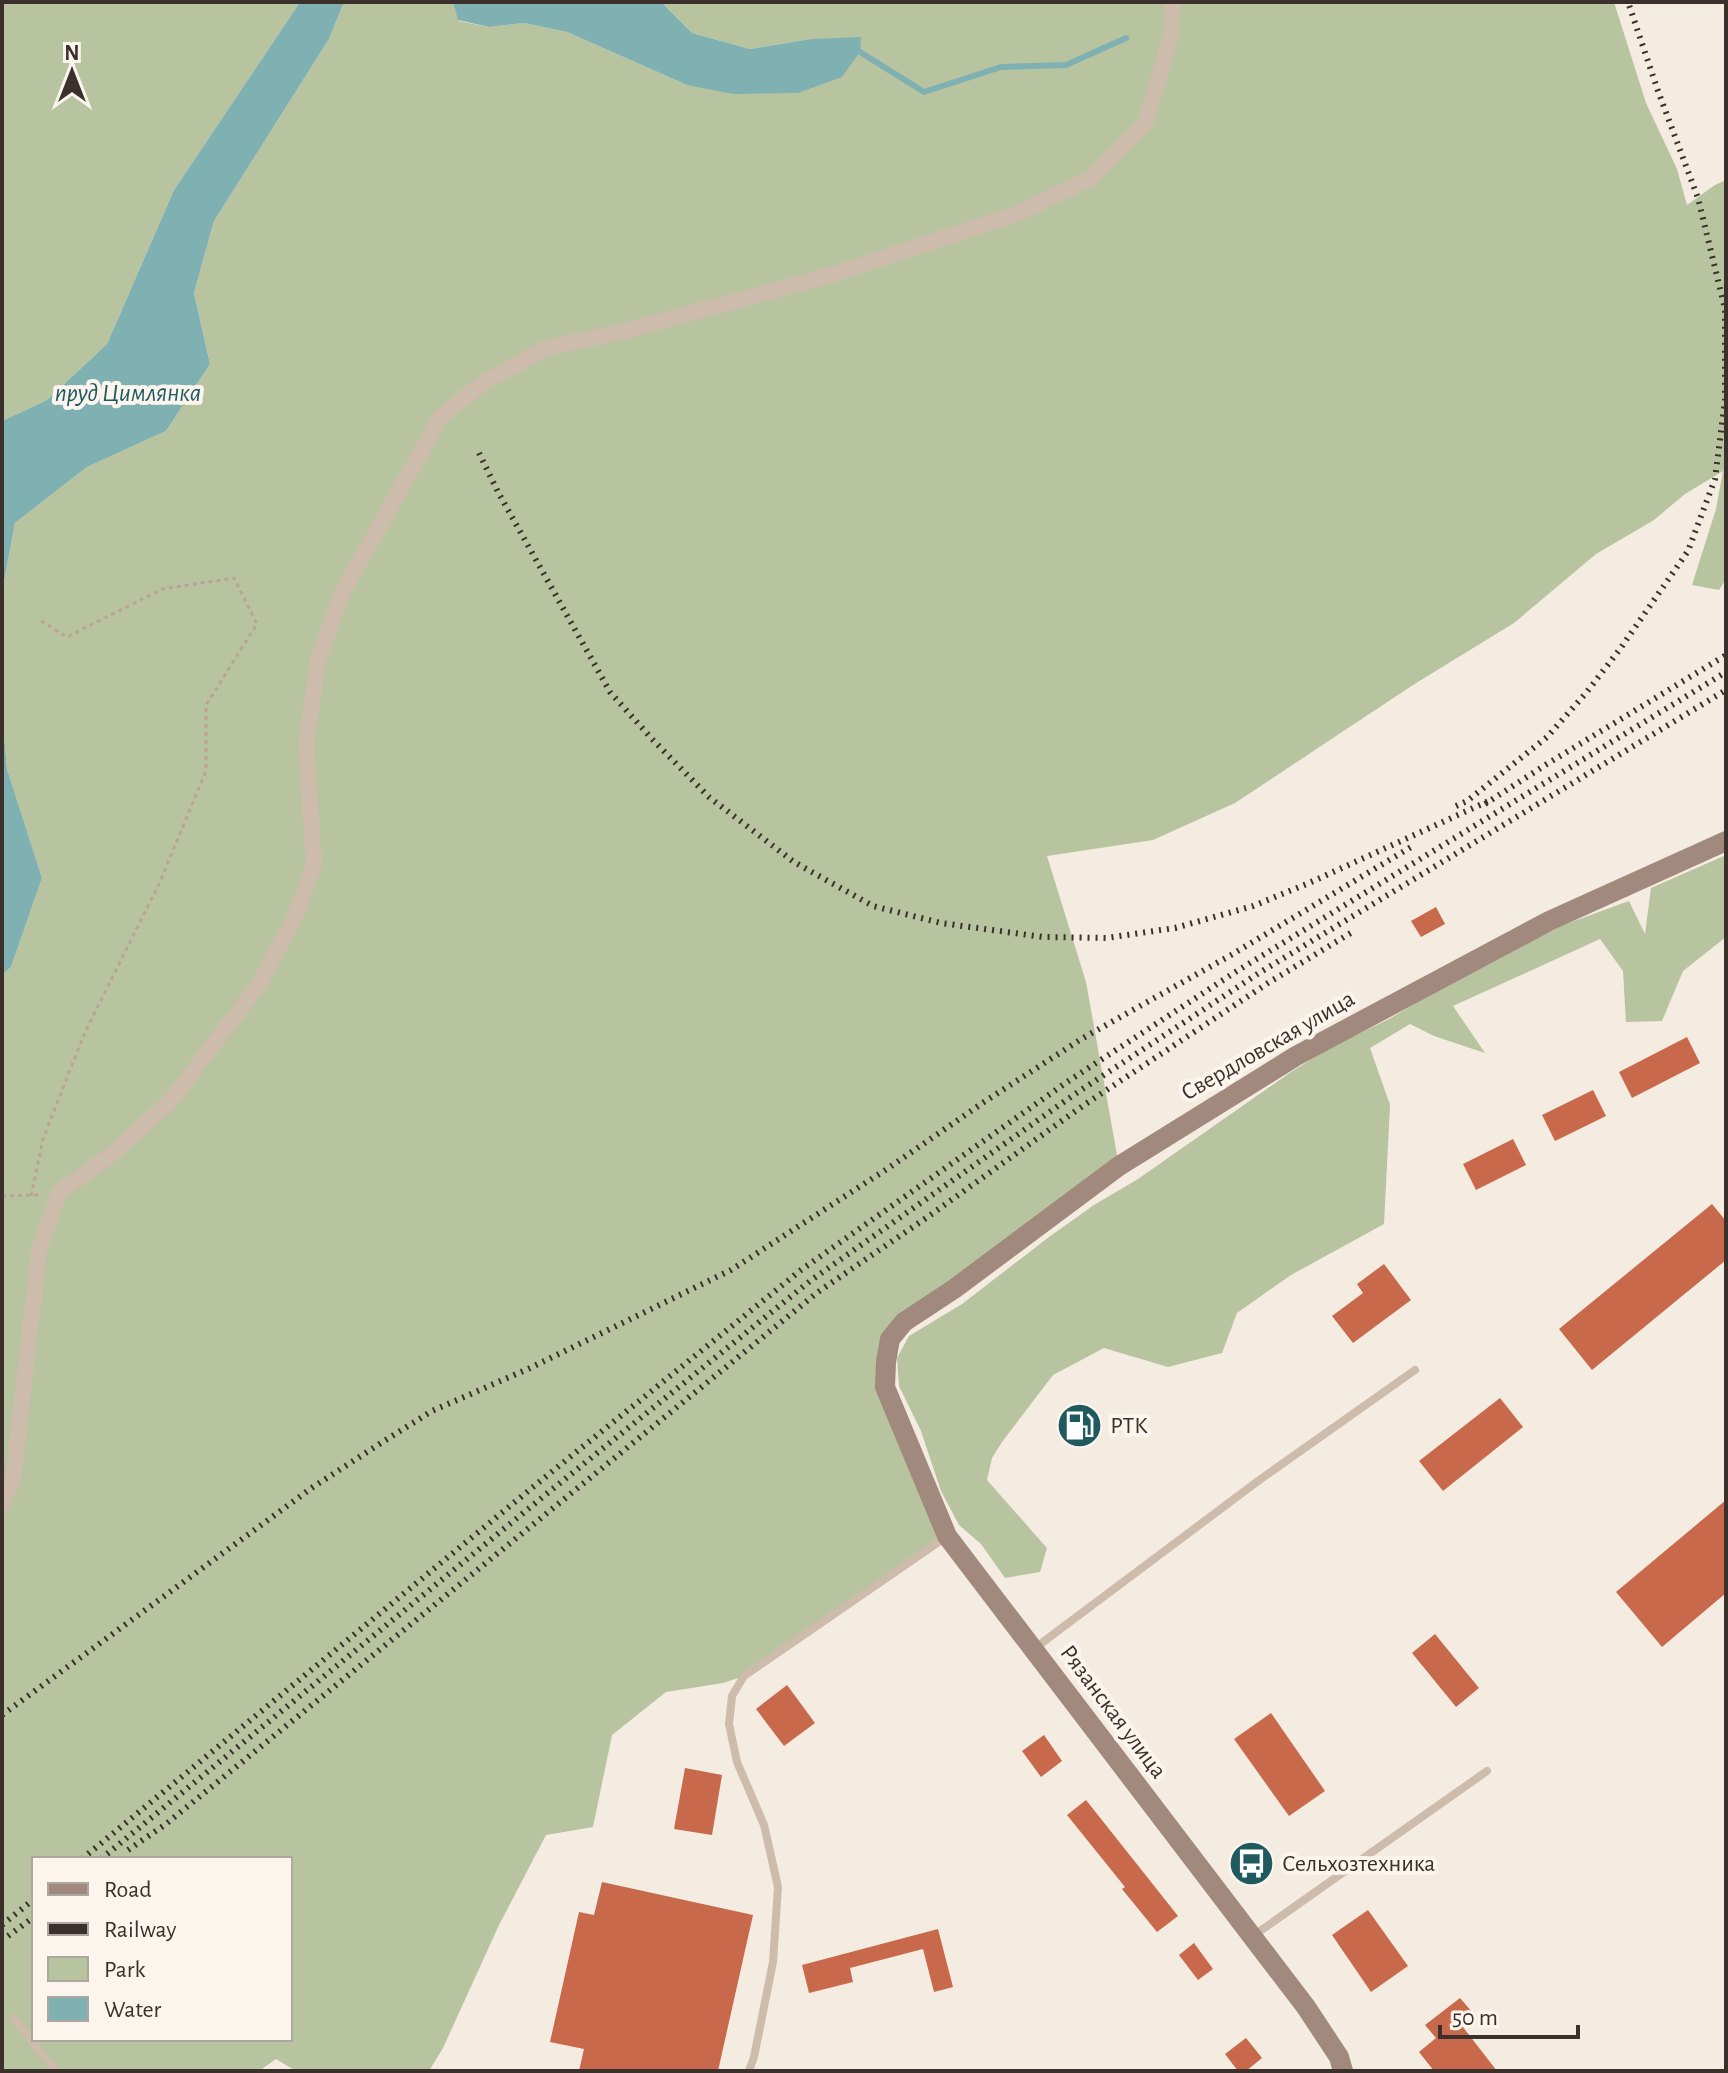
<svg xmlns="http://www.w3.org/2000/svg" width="1728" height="2073" font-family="'Alegreya Sans',sans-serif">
  <rect width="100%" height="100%" fill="#f4ebe1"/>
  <g fill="#b8c4a0" fill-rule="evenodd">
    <path d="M2 2H300L174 190 107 344 47 400 2 421Z"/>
    <path d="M344 2H453L459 21 489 27 524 23 567 32 687 85 811 39 750 49 692 33 661 2H1614L1646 103 1677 169 1687 205 1715 185 1726 180V579L1719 590 1692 585 1716 509 1723 471 1685 494 1654 520 1596 554 1514 623 1413 685 1235 803 1153 840 1047 856 1086 982 1119 1166 904 1322 886 1362 947 1536 744 1676 723 1683 666 1692 612 1735 593 1827 546 1835 499 1925 443 2048 429 2071H296L276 2059 259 2071H2V975L11 967 42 878 7 769 2 712V592L15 523 87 467 166 431 210 364 194 293 214 221 329 39ZM34 1859H290V2039H34Z"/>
    <path d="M1726 855V937L1683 971 1662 1021 1626 1022 1623 971 1600 939 1453 1006 1485 1053 1434 1036 1410 1024 1370 1048 1390 1105 1384 1224 1291 1275 1237 1313 1222 1353 1168 1367 1104 1348 1053 1375 1002 1442 992 1458 987 1480 1047 1548 1040 1572 1005 1578 981 1544 959 1525 941 1491 921 1431 899 1386 897 1358 909 1336 962 1304 1049 1237 1094 1205 1138 1179 1291 1072 1326 1050 1389 1019 1466 974 1563 925 1629 901 1645 934 1651 888Z"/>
  </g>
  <g fill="#7fb0b2">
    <path d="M300 2H344L329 39 214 221 194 293 210 364 166 431 87 467 15 523 2 592V421L47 400 107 344 174 190Z"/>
    <path d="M453 2H661L692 33 750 49 811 39 861 37 860 52 842 77 798 93 733 94 687 85 567 32 524 23 489 27 458 20Z"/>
    <path d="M2 712 7 769 42 878 11 967 2 975Z"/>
  </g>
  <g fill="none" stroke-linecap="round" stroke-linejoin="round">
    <path stroke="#7fb0b2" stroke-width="6" d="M860 52 924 92 1001 67 1066 65 1126 38"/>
  </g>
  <g fill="#c8694b">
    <path d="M1436 907 1445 924 1421 937 1411 921Z"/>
    <path d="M1687 1037 1700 1063 1632 1098 1619 1072Z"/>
    <path d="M1593 1090 1606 1116 1555 1141 1542 1115Z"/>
    <path d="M1513 1139 1526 1165 1476 1190 1463 1164Z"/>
    <path d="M1712 1204 1726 1221V1260L1592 1370 1559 1329Z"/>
    <path d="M1384 1264 1411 1300 1353 1343 1332 1316 1363 1293 1357 1284Z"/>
    <path d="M1500 1398 1523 1427 1443 1491 1419 1461Z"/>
    <path d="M1088 1409 1098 1422 1071 1442 1061 1429Z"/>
    <path d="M1726 1500V1593L1662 1647 1616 1592Z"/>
    <path d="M1435 1634 1479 1688 1456 1707 1412 1653Z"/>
    <path d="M787 1685 815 1723 784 1746 756 1709Z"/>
    <path d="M1271 1713 1325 1791 1289 1816 1234 1739Z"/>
    <path d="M1044 1735 1062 1761 1041 1777 1022 1751Z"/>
    <path d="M685 1768 722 1775 712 1835 674 1829Z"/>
    <path d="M1086 1800 1178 1916 1157 1932 1122 1889 1125 1887 1067 1815Z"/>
    <path d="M602 1882 753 1915 718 2071H579L584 2049 550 2042 579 1912 594 1915Z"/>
    <path d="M1368 1910 1408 1966 1371 1992 1332 1935Z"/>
    <path d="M938 1929 953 1987 934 1992 923 1949 850 1968 853 1982 809 1993 802 1965Z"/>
    <path d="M1194 1943 1213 1969 1198 1980 1179 1955Z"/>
    <path d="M1460 1998 1472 2012 1459 2022 1497 2071H1434L1419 2052 1436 2038 1425 2025Z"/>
    <path d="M1246 2038 1262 2058 1246 2071H1238L1225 2054Z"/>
  </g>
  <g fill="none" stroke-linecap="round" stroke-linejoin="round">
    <g stroke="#b9a596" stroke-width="3" stroke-dasharray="4 4" stroke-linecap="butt">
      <path d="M2 1196 39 1195"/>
      <path d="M31 1196 43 1139 85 1032 159 884 206 771V705L257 624 234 578 162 589 67 637 38 619"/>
    </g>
    <g stroke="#cdbbac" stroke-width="8">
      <path d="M1035 1648 1258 1481 1415 1370"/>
      <path d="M1253 1936 1487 1771"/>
      <path d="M14 2018 56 2071"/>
      <path d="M749 2071 754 2057 773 1962 778 1887 764 1825 737 1762 729 1724 732 1696 744 1676 946 1537"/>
    </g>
    <path stroke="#cdbbac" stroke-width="16" d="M2 1504 13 1480 39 1250 59 1192 107 1158 168 1104 258 986 295 917 314 865 306 744 318 661 341 595 441 416 483 383 548 347 621 332 831 275 1016 214 1091 178 1145 124 1171 36 1173 2"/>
    <path stroke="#a18a7d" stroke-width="20" d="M1343 2071 1339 2057 1306 2007 947 1536 885 1387 886 1362 890 1339 904 1322 954 1289 1119 1166 1296 1056 1549 921 1726 841"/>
    <g stroke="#3b302b" stroke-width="6" stroke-dasharray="2 6" stroke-linecap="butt">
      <path d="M479 453 498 492 610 692 652 739 709 797 794 862 873 906 941 923 1043 937 1106 938 1175 928 1253 906 1309 883 1493 799"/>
      <path d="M1485 804 1547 764 1726 655"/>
      <path d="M1456 806 1467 801 1547 737 1586 693 1620 649 1688 551 1715 479 1725 400V309L1698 198 1658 91 1628 2"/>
      <path d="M2 1715 313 1487 381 1443 432 1411 530 1368 731 1270 887 1169 984 1102 1083 1038 1231 955 1411 847"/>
      <path d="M128 1850 166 1824 818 1292 929 1216 1084 1105 1268 983 1354 931"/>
      <path d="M82 1859 533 1487 801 1270 1067 1082 1237 971 1726 672"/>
      <path d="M101 1859 544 1496 810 1281 1075 1094 1259 973 1726 690"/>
      <path d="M2 1925 34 1899"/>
      <path d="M8 1936 34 1917"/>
    </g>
  </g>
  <defs>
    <symbol id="fuel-disc" viewBox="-11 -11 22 22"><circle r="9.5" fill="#1f5a5e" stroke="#fbf5ee"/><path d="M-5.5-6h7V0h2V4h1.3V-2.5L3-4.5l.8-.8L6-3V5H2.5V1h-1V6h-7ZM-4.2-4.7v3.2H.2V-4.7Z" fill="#fff"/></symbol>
    <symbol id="bus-disc" viewBox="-11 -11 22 22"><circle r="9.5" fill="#1f5a5e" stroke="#fbf5ee"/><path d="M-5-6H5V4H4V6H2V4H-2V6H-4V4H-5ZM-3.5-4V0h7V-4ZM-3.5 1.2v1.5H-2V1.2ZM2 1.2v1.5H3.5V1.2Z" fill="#fff"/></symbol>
  </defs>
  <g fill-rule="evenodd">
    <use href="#fuel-disc" x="1054" y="1400" width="51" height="51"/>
    <use href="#bus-disc" x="1226" y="1838" width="51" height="51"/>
  </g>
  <g text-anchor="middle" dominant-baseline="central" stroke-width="8" stroke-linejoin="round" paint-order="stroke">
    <g font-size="24" fill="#3b302b" stroke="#fbf5ee">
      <text transform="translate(1268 1046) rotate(-30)">Свердловская улица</text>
      <text transform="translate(1113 1712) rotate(53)">Рязанская улица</text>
    </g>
    <g font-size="24" fill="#3b302b" stroke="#fbf5ee" text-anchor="start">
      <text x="1110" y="1426">РТК</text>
      <text x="1282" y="1864">Сельхозтехника</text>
    </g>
    <g font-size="26" font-style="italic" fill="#1f5a5e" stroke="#fbf5ee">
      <text x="128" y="393">пруд Цимлянка</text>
    </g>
  </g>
  <rect width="1728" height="2073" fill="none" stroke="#3b302b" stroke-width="8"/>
  <rect x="32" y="1857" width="260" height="184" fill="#fbf5ee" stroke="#aea6a0" stroke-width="2"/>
  <rect x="48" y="1883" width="40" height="12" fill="#a18a7d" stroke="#aea6a0" stroke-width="2"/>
  <text x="104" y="1897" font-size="24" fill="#3b302b">Road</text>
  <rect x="48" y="1923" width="40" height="12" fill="#3b302b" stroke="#aea6a0" stroke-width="2"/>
  <text x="104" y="1937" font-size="24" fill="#3b302b">Railway</text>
  <rect x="48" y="1957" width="40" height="24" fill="#b8c4a0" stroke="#aea6a0" stroke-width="2"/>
  <text x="104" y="1977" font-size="24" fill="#3b302b">Park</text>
  <rect x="48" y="1997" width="40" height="24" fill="#7fb0b2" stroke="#aea6a0" stroke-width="2"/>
  <text x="104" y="2017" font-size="24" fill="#3b302b">Water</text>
  <g transform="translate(72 72)" stroke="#fbf5ee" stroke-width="6" paint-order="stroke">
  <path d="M0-6L14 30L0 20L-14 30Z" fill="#3b302b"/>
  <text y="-12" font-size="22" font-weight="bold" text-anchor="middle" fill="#3b302b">N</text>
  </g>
  <path d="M1440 2025v12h138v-12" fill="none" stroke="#3b302b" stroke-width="4"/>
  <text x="1452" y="2025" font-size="24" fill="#3b302b" stroke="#fbf5ee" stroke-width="6" paint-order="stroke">50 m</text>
</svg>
